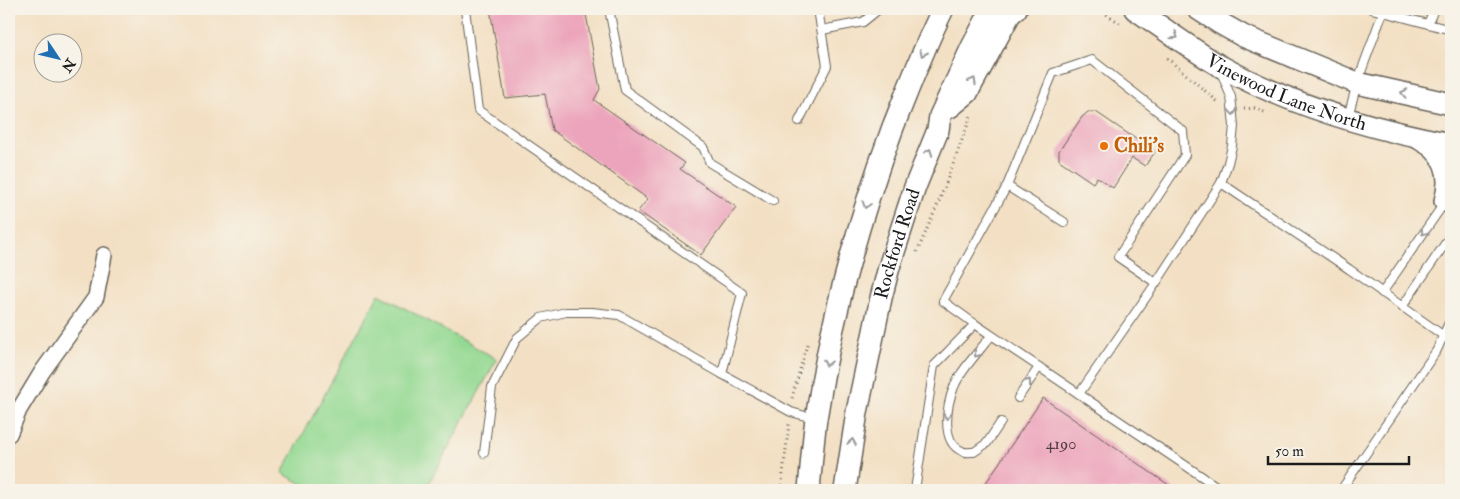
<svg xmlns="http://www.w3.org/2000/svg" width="1460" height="499" font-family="'IM FELL Double Pica',serif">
  <rect width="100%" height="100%" fill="#f7f3e8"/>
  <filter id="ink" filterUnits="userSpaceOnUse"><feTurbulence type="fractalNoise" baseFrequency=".02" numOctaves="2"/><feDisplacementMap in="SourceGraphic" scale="10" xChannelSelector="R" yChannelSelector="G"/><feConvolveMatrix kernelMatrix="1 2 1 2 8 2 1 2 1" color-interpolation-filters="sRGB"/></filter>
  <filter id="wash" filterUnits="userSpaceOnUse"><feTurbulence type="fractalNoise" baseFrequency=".0096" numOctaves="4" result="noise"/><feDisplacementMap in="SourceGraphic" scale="20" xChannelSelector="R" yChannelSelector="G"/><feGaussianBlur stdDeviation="1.12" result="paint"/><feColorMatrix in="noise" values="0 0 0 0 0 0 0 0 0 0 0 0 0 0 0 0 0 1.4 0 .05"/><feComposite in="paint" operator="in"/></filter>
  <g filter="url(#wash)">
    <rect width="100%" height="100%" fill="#f3e0c4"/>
    <path fill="#94d993" stroke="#587a58" d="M379 294 497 359 425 490H313L282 473Z"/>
    <g id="blocks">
      <g fill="#eca4bc">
        <path d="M490 9H585L600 89 594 100 685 163 680 169 736 207 701 255 638 211 648 199 552 130 545 94 505 98Z"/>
        <path d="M1088 112H1096L1155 152 1145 166 1132 158 1113 188 1097 177 1093 183 1059 160V151L1082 117Z"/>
        <path d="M1043 398 1176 490H981Z"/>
      </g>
    </g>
  </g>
  <g filter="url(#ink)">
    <use href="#blocks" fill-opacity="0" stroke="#676157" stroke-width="1"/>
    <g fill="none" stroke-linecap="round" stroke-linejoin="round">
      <defs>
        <g id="lane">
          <path d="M465 9 478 110 742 293 722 374 791 412 816 419"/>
          <path d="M609 9 625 90 703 147 710 163 773 201"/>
          <path d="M1384 9 1383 12 1451 30"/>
          <path d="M1428 24 1434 9"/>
          <path d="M822 30 863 22 879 9"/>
          <path d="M1348 117 1357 83 1383 12 1372 9"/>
          <path d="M799 121 827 66 818 9"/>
          <path d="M1221 183 1349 269 1451 341"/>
          <path d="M1007 186 1064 222"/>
          <path d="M1382 293 1445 202"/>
          <path d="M1402 307 1451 235"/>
          <path d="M975 324 1222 490"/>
          <path d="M991 336C980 350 960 371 954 387 947 404 940 442 962 451 965 453 971 452 974 452L987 443 1001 422"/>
          <path d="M1079 394 1156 283"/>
          <path d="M1018 398 1039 367"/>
          <path d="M484 453 492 387 517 338 541 318 566 312H592L619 315 722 374"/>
          <path d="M915 490 934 366 975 324 943 301 1007 186 1053 73 1092 60 1183 131 1185 155 1118 257 1156 283 1221 183 1228 163 1232 146 1234 126 1232 105 1231 97 1221 72"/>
          <path d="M1341 490 1437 350 1451 318"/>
        </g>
        <path id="street" d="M9 434 19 410 42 372 96 297 104 255"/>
        <g id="secondary">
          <path id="s1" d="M1135 9C1163 28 1191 49 1220 66 1292 106 1371 129 1451 144"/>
          <path d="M1198 9 1218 22 1243 36 1357 83 1451 104"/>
          <path d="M950 107 967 93 1010 14 1016 9"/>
          <path d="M1420 139C1446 152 1453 174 1445 201"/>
          <path d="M809 490C811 467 813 442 816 419 831 319 858 221 893 127 909 87 924 47 943 9"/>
          <path id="s2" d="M845 490 857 412 881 298 889 267 915 187 938 130 940 116 972 47 992 9"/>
        </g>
      </defs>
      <use href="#lane" stroke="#676157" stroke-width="10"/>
      <use href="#street" stroke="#676157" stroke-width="18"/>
      <use href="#secondary" stroke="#676157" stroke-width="24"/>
      <g stroke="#676157" stroke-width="3" stroke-dasharray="1 4" stroke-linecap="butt">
        <path d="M1098 9 1120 23"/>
        <path d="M1167 58 1217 101 1219 102"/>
        <path d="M1244 109 1254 108 1267 113"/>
        <path d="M917 252 940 199 971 116"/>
        <path d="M792 398 808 341"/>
        <path d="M781 490 789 424"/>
      </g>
      <use href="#lane" stroke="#fff" stroke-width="8"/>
      <use href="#street" stroke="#fff" stroke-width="15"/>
      <use href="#secondary" stroke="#fff" stroke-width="21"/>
    </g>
    <defs><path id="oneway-chevron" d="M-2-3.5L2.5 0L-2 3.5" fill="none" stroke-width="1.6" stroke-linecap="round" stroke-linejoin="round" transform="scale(1.25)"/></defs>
    <g stroke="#999">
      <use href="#oneway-chevron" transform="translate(1175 36) rotate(34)"/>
      <use href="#oneway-chevron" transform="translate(923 53) rotate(114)"/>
      <use href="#oneway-chevron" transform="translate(973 81) rotate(-61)"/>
      <use href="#oneway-chevron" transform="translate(1404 93) rotate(-168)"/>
      <use href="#oneway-chevron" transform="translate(1233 112) rotate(86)"/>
      <use href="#oneway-chevron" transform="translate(929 152) rotate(-69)"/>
      <use href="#oneway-chevron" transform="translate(866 205) rotate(108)"/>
      <use href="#oneway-chevron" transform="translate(1424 232) rotate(125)"/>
      <use href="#oneway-chevron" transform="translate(977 354) rotate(128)"/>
      <use href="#oneway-chevron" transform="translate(827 363) rotate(101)"/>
      <use href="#oneway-chevron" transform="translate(1028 382) rotate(-55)"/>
      <use href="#oneway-chevron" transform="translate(947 416) rotate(95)"/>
      <use href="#oneway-chevron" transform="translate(852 442) rotate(-81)"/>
    </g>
  </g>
  <circle fill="#e8710a" stroke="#f7f3e8" stroke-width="2" cx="1104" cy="146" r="5"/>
  <g text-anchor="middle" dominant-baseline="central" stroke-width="4" stroke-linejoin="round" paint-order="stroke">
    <g font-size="16" fill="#503e44">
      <text x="1061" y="444">4190</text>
    </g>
    <g font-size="19" fill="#1c1c1c" stroke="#f7f3e8">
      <text stroke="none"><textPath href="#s1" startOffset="174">Vinewood Lane North</textPath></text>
      <text stroke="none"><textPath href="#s2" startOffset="252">Rockford Road</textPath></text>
    </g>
    <g font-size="19" font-weight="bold" fill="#c56008" stroke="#f7f3e8" text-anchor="start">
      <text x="1114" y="146">Chili's</text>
    </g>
  </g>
  <rect width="1460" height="499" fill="none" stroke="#f7f3e8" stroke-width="30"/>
  <g transform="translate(58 58) rotate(125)"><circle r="24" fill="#f7f3e8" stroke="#9f9d96"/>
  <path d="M0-4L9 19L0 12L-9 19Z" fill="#1f6fb2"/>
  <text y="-8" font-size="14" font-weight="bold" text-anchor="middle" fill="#1c1c1c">N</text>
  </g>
  <path d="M1268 456v8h141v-8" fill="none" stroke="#1c1c1c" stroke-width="2.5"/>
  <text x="1275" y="456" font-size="15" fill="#1c1c1c" stroke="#f7f3e8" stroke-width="4" paint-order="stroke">50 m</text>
</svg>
